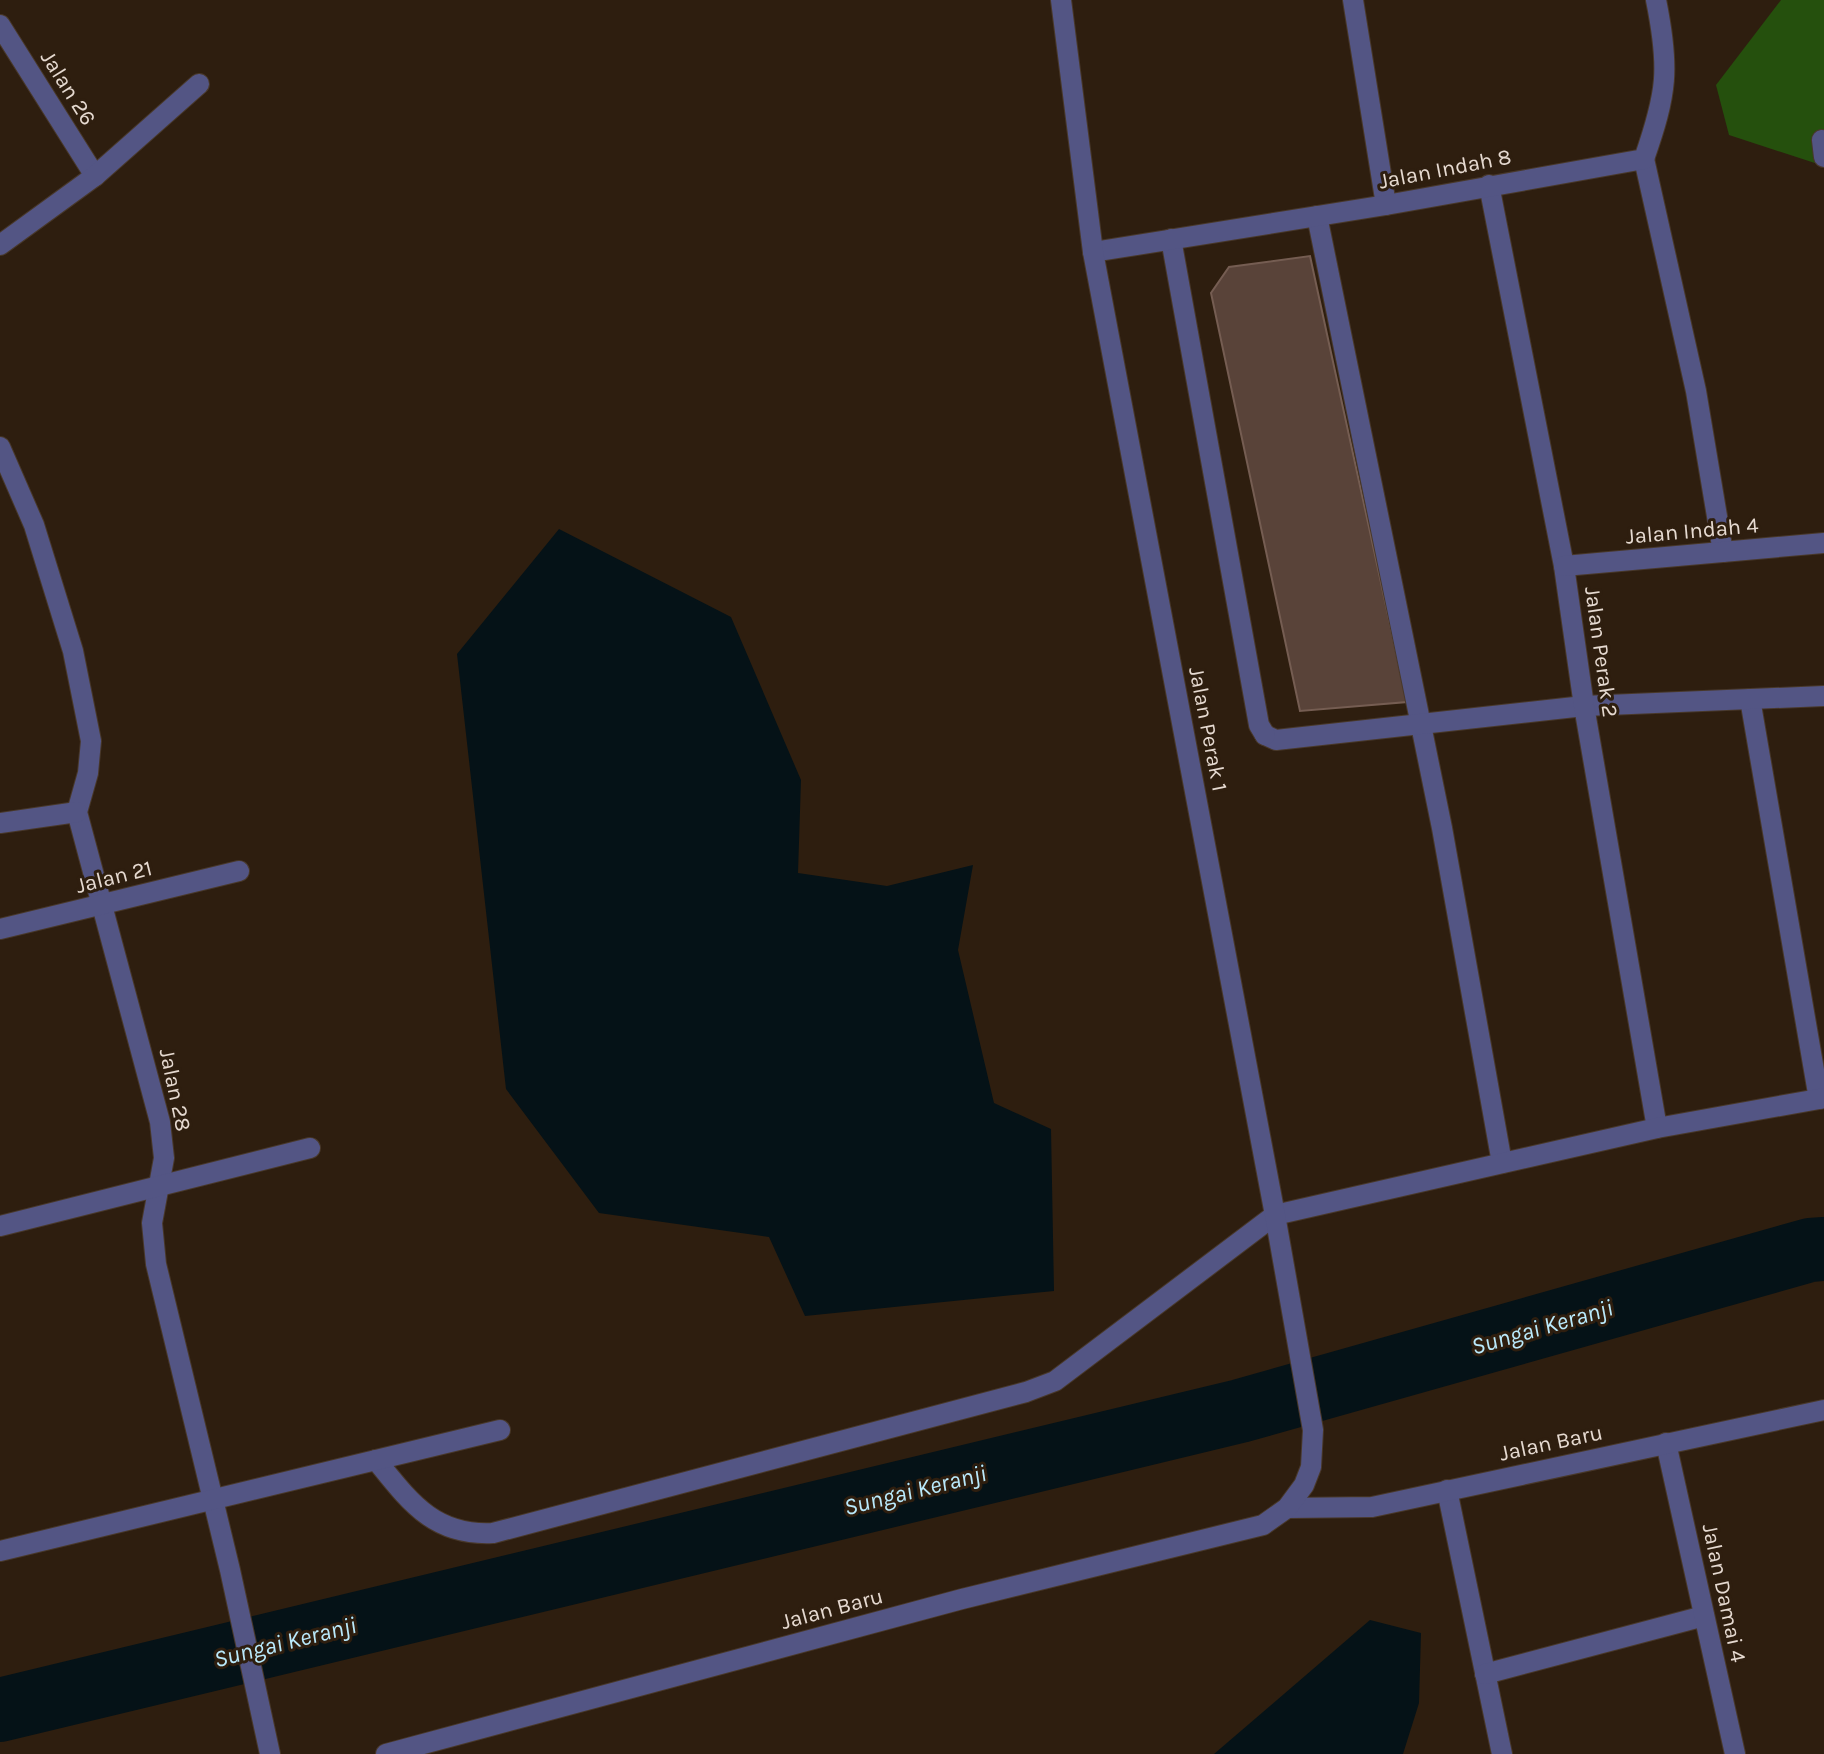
<svg xmlns="http://www.w3.org/2000/svg" width="1824" height="1754" font-family="Karla,sans-serif">
  <rect width="100%" height="100%" fill="#2e1e0f"/>
  <path fill="#25500d" d="M1781 0H1824V166L1729 135 1716 85Z"/>
  <g fill="#051217">
    <path d="M559 529 731 617 801 780 798 873 887 886 973 865 958 950 994 1103 1051 1129 1054 1291 805 1316 769 1237 599 1213 506 1089 457 654Z"/>
    <path d="M1370 1620 1421 1633 1419 1703 1403 1754H1214Z"/>
  </g>
  <g fill="none" stroke-linecap="round" stroke-linejoin="round">
    <path stroke="#051217" stroke-width="64" d="M0 1710 1240 1411 1810 1250 1824 1249"/>
  </g>
  <path fill="#594339" stroke="#755d52" stroke-width="2" d="M1310 256 1407 702 1300 711 1211 293 1229 267Z"/>
  <g fill="none" stroke-linecap="round" stroke-linejoin="round">
    <defs>
      <g id="service">
        <path d="M1644 159 1696 391 1723 552"/>
        <path d="M1317 216 1442 828 1502 1163"/>
        <path d="M1750 699 1819 1099"/>
        <path d="M1265 735 1276 740 1584 706 1824 696"/>
        <path d="M1447 1490 1502 1754"/>
        <path d="M1485 1674 1704 1616"/>
      </g>
      <g id="minor">
        <path d="M1353 0 1386 205"/>
        <path d="M0 25 95 176"/>
        <path d="M1822 140 1824 157"/>
        <path d="M1489 185 1564 566 1584 706 1657 1128"/>
        <path d="M1171 239 1259 725 1265 735"/>
        <path d="M0 245 95 176 199 84"/>
        <path d="M1093 252 1386 205 1644 159C1667 93 1670 69 1656 0"/>
        <path d="M0 447 34 525 73 651 91 741 88 773 77 812 160 1122 164 1158 152 1223 156 1264 230 1570 270 1754"/>
        <path d="M1564 566 1824 543"/>
        <path d="M0 823 77 812"/>
        <path d="M0 929 239 871"/>
        <path d="M0 1226 310 1148"/>
        <path d="M1666 1443 1735 1754"/>
        <path d="M376 1460C410 1502 434 1536 493 1533L1026 1392 1055 1381 1275 1215 1657 1128 1824 1098"/>
        <path d="M1287 1508 1372 1507 1824 1410"/>
        <path d="M0 1551 500 1430"/>
        <path d="M386 1754 962 1599 1263 1525 1287 1508 1304 1485 1311 1467 1313 1430 1275 1215 1093 252 1061 0"/>
      </g>
    </defs>
    <use href="#service" stroke="#48382a" stroke-width="22"/>
    <use href="#minor" stroke="#48382a" stroke-width="22"/>
    <use href="#service" stroke="#535584" stroke-width="20"/>
    <use href="#minor" stroke="#535584" stroke-width="20"/>
  </g>
  <g text-anchor="middle" dominant-baseline="central" stroke-width="6" stroke-linejoin="round" paint-order="stroke">
    <g font-size="22" fill="#e6dad1" stroke="#2e1e0f">
      <text transform="translate(68 88) rotate(58)">Jalan 26</text>
      <text transform="translate(1445 169) rotate(-11)">Jalan Indah 8</text>
      <text transform="translate(1692 531) rotate(-5)">Jalan Indah 4</text>
      <text transform="translate(1601 652) rotate(82)">Jalan Perak 2</text>
      <text transform="translate(1208 729) rotate(79)">Jalan Perak 1</text>
      <text transform="translate(114 877) rotate(-14)">Jalan 21</text>
      <text transform="translate(175 1090) rotate(78)">Jalan 28</text>
      <text transform="translate(1551 1443) rotate(-12)">Jalan Baru</text>
      <text transform="translate(1724 1593) rotate(78)">Jalan Damai 4</text>
      <text transform="translate(832 1609) rotate(-15)">Jalan Baru</text>
    </g>
    <g font-size="24" font-style="italic" fill="#baeafc" stroke="#2e1e0f">
      <text transform="translate(1542 1327) rotate(-16)">Sungai Keranji</text>
      <text transform="translate(915 1490) rotate(-14)">Sungai Keranji</text>
      <text transform="translate(285 1642) rotate(-14)">Sungai Keranji</text>
    </g>
  </g>
</svg>
